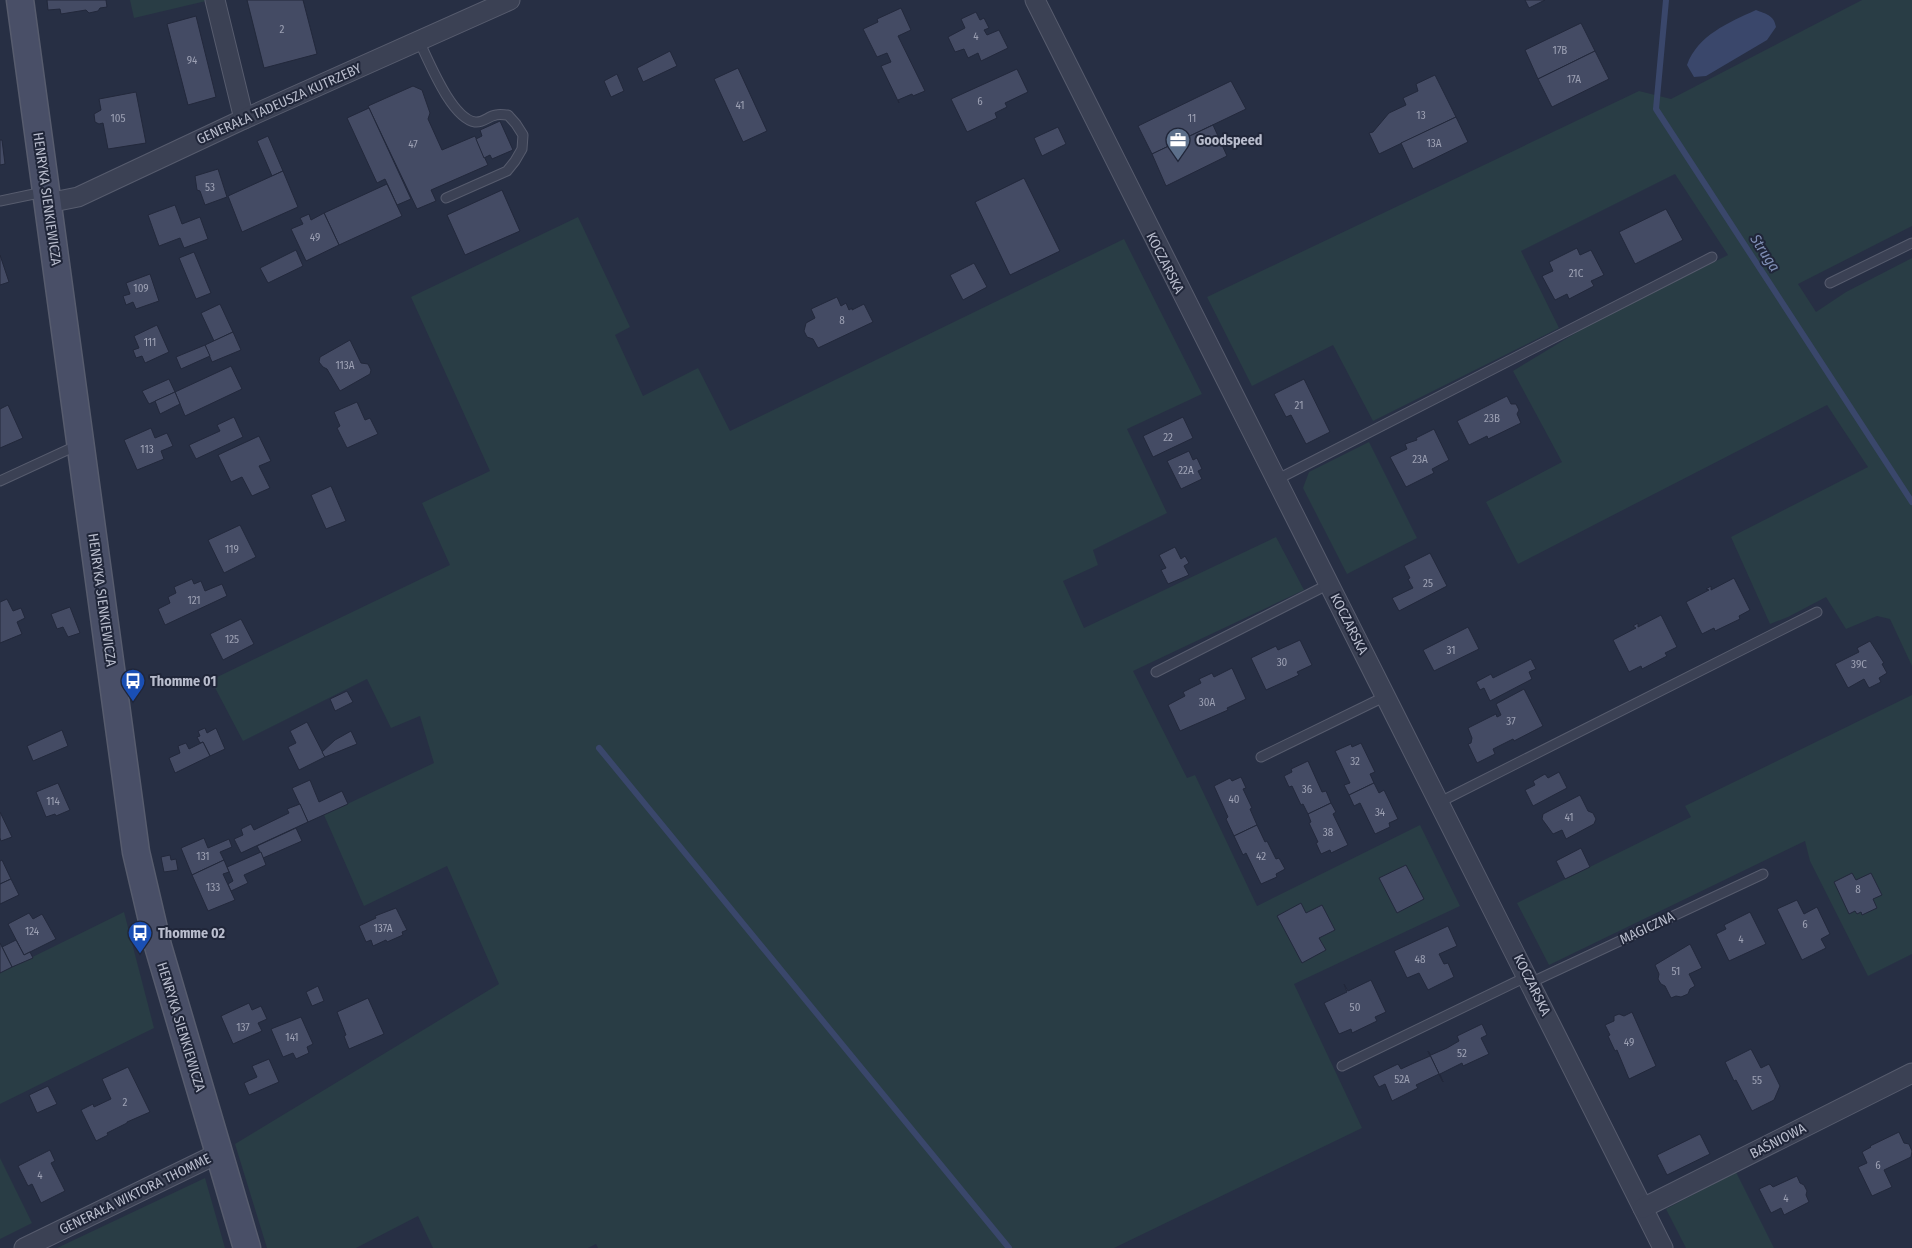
<svg xmlns="http://www.w3.org/2000/svg" width="1912" height="1248" font-family="'Fira Sans Condensed',sans-serif">
  <rect width="100%" height="100%" fill="#272f44"/>
  <g fill="#293d45">
    <path d="M130 0H205L206 1 134 18Z"/>
    <path d="M1862 0H1912V226L1798 284 1816 312 1846 292 1912 258V666L1890 619 1877 616 1846 629 1826 597 1788 617 1770 624 1731 537 1868 467 1827 405 1518 564 1486 502 1562 462 1513 371 1592 323 1728 255 1675 174 1521 251 1559 328 1373 421 1333 345 1252 386 1207 297 1639 91 1671 99Z"/>
    <path d="M578 217 630 327 615 335 643 396 698 368 730 431 1124 239 1202 394 1127 429 1167 513 1093 550 1098 565 1063 581 1084 628 1276 537 1304 590 1133 671 1187 778 1195 775 1257 906 1420 825 1460 906 1294 984 1362 1128 1114 1248H598L596 1244 588 1248H433L418 1216 356 1248H267L235 1144 499 984 447 866 364 906 324 815 434 763 420 716 391 728 367 679 243 741 211 680 450 565 422 503 490 471 411 297Z"/>
    <path d="M1369 442 1417 538 1347 574 1303 488 1309 472Z"/>
    <path d="M1912 695V954L1868 976 1810 861 1805 841 1549 965 1517 903 1691 817 1685 806Z"/>
    <path d="M124 912 154 1028 0 1104V973Z"/>
    <path d="M0 1158 32 1223 0 1239Z"/>
    <path d="M1736 1172 1774 1248H1686L1666 1209Z"/>
    <path d="M205 1178 225 1248H57Z"/>
  </g>
  <path fill="#3a476b" d="M1756 10C1766 14 1774 15 1776 27L1767 40 1706 76 1694 77 1687 65C1698 35 1728 23 1756 10Z"/>
  <g fill="none" stroke-linecap="round" stroke-linejoin="round">
    <g stroke="#3a476b" stroke-width="6">
      <path d="M1666 0 1656 109 1912 502"/>
      <path d="M599 748 1009 1248"/>
    </g>
  </g>
  <g fill="#444b64" stroke="#22283b">
    <path d="M47 0H106L107 7 100 8 98 11 89 13 86 10 61 14 60 9 48 10Z"/>
    <path d="M247 0H303L317 54 264 68Z"/>
    <path d="M1525 0H1545L1529 8Z"/>
    <path d="M901 8 911 30 898 36 925 91 913 96 912 94 898 100 899 103 881 66 891 62 887 53 877 57 863 29 878 22 877 19Z"/>
    <path d="M976 12 980 20 984 18 989 28 984 30 987 35 999 30 1008 48 981 61 978 53 968 58 964 49 955 52 948 37 965 28 961 19Z"/>
    <path d="M196 16 216 97 188 105 167 24Z"/>
    <path d="M1581 23 1595 51 1538 79 1525 50Z"/>
    <path d="M670 51 677 66 643 82 637 68Z"/>
    <path d="M1595 51 1609 79 1552 107 1538 79Z"/>
    <path d="M738 68 767 131 743 142 714 79Z"/>
    <path d="M1017 69 1028 92 1005 103 1007 107 995 113 997 118 967 132 951 99Z"/>
    <path d="M617 74 624 91 611 97 604 81Z"/>
    <path d="M1435 75 1456 117 1379 154 1369 133 1373 132 1389 113 1406 105 1403 98 1418 91 1416 84Z"/>
    <path d="M1231 81 1246 109 1152 154 1138 126Z"/>
    <path d="M413 86 422 90 430 113 428 119 442 150 475 136 488 165 431 190 436 201 417 209 368 106Z"/>
    <path d="M136 92 146 143 108 149 103 123 99 124 95 122 94 114 101 110 99 99Z"/>
    <path d="M369 108 411 199 397 205 385 179 377 183 347 118Z"/>
    <path d="M1456 117 1468 142 1413 169 1401 143Z"/>
    <path d="M500 121 513 150 492 159 490 155 484 158 476 139 482 136 480 130Z"/>
    <path d="M1213 125 1227 156 1166 186 1152 154Z"/>
    <path d="M1058 127 1066 144 1042 156 1034 138Z"/>
    <path d="M268 136 283 171 272 176 257 141Z"/>
    <path d="M0 140H2L5 164 0 165Z"/>
    <path d="M218 169 227 197 205 205 200 191 197 190 195 176Z"/>
    <path d="M283 171 298 207 242 232 228 196Z"/>
    <path d="M1024 178 1060 251 1010 275 975 202Z"/>
    <path d="M387 184 402 216 339 245 324 213Z"/>
    <path d="M502 190 520 231 465 255 447 215Z"/>
    <path d="M175 205 182 224 200 217 208 239 184 248 180 238 159 246 148 215Z"/>
    <path d="M1666 209 1683 240 1635 264 1619 232Z"/>
    <path d="M324 213 339 245 306 261 291 229 303 224 300 218 309 214 311 220Z"/>
    <path d="M1577 248 1580 255 1591 250 1604 275 1591 281 1594 286 1569 299 1567 294 1555 300 1542 276 1553 271 1549 262Z"/>
    <path d="M296 250 303 266 268 283 260 268Z"/>
    <path d="M194 252 211 293 196 299 179 258Z"/>
    <path d="M0 255 9 282 0 285Z"/>
    <path d="M974 263 987 287 963 300 950 275Z"/>
    <path d="M150 274 159 301 136 309 133 302 126 305 123 296 130 294 126 283Z"/>
    <path d="M837 297 841 306 846 303 849 310 852 308V310L864 304 873 322 818 348 813 339 807 337 804 331 806 323 815 318 811 309Z"/>
    <path d="M220 304 233 332 214 341 201 313Z"/>
    <path d="M157 325 169 352 145 363 142 356 136 358 133 350 139 348 134 336Z"/>
    <path d="M233 332 241 350 212 362 205 345Z"/>
    <path d="M350 340 361 363 368 364 371 370 370 374 340 391 327 369 323 367 319 362 320 357Z"/>
    <path d="M205 345 210 356 181 369 176 357Z"/>
    <path d="M231 366 242 389 185 416 175 392Z"/>
    <path d="M169 379 175 392 149 404 142 391Z"/>
    <path d="M1304 379 1330 432 1306 444 1291 415 1286 417 1274 394Z"/>
    <path d="M175 392 180 404 160 414 155 401Z"/>
    <path d="M1507 396 1511 404H1516L1519 410 1517 414 1521 423 1488 439 1487 436 1469 445 1457 421Z"/>
    <path d="M357 402 365 420 370 418 378 434 347 448 337 428 340 426 334 412Z"/>
    <path d="M8 405 23 438 0 448V409Z"/>
    <path d="M234 417 243 437 196 459 189 445 220 431 217 425Z"/>
    <path d="M1183 417 1193 438 1153 457 1143 436Z"/>
    <path d="M151 428 155 438 167 433 173 446 161 451 164 459 137 470 124 440Z"/>
    <path d="M1434 429 1449 460 1432 469 1434 473 1406 487 1390 457 1407 449 1405 444 1417 440 1416 438Z"/>
    <path d="M259 436 271 461 259 466 270 488 252 496 242 477 231 482 218 455Z"/>
    <path d="M1189 451 1193 460 1197 458 1202 469 1198 471 1202 479 1181 489 1167 461Z"/>
    <path d="M331 486 346 521 326 529 311 495Z"/>
    <path d="M240 525 256 557 224 573 208 540Z"/>
    <path d="M1175 547 1181 559 1185 556 1189 563 1184 566 1189 575 1168 584 1161 570 1166 568 1159 555Z"/>
    <path d="M1430 553 1447 586 1399 611 1392 598 1413 588 1408 579 1410 578 1404 566Z"/>
    <path d="M1734 578 1750 610 1739 616 1740 619 1715 631 1714 628 1702 634 1686 602 1709 590 1706 589 1711 586V590Z"/>
    <path d="M192 579 194 584 201 581 205 591 222 584 227 596 165 625 158 609 170 603 168 597 176 593 174 587Z"/>
    <path d="M7 599 13 611 21 608 25 618 17 622 22 634 0 643V602Z"/>
    <path d="M70 607 80 633 68 637 63 627 57 629 51 614Z"/>
    <path d="M1661 615 1677 647 1665 653 1667 656 1642 669 1641 666 1629 672 1613 640 1636 628 1633 626 1638 623V627Z"/>
    <path d="M241 619 254 644 223 660 210 634Z"/>
    <path d="M1468 627 1479 649 1434 671 1423 650Z"/>
    <path d="M1300 640 1312 665 1297 672 1299 675 1266 690 1251 658 1276 646 1278 650Z"/>
    <path d="M1870 641 1884 663 1882 664 1887 673 1879 678 1881 682 1869 688 1864 679 1848 688 1835 664 1859 652 1857 648Z"/>
    <path d="M1531 659 1536 669 1529 672 1532 679 1490 701 1484 688 1480 690 1476 682 1491 674 1493 678Z"/>
    <path d="M1232 668 1246 699 1227 708 1228 710 1180 731 1168 705 1185 696 1183 692 1201 683 1199 679 1212 673 1214 677Z"/>
    <path d="M1524 689 1543 726 1514 741 1513 739 1493 749 1495 754 1477 763 1468 744 1471 743 1472 738 1468 728 1496 714 1497 717 1501 715 1496 704Z"/>
    <path d="M347 691 353 702 335 711 330 699Z"/>
    <path d="M307 722 325 757 299 770 288 747 296 743 290 731Z"/>
    <path d="M205 728 207 733 216 728 225 749 210 756 203 742 200 743 197 737 200 736 198 731Z"/>
    <path d="M62 730 68 746 33 761 27 746Z"/>
    <path d="M351 731 357 744 325 757 322 752 335 740Z"/>
    <path d="M203 742 210 756 175 773 169 758 180 753 178 746 186 743 189 749Z"/>
    <path d="M1361 743 1375 772 1370 774 1374 783 1349 795 1344 785 1350 783 1335 751 1351 744 1352 747Z"/>
    <path d="M1308 761 1322 792 1326 791 1331 803 1308 814 1303 804 1301 805 1292 786 1289 787 1284 776 1292 772 1291 769Z"/>
    <path d="M1559 772 1567 788 1533 806 1525 790 1535 785 1533 781 1545 774 1548 778Z"/>
    <path d="M1241 777 1246 788 1243 789 1252 808 1250 809 1257 825 1234 836 1226 819 1228 817 1214 786 1230 778 1232 781Z"/>
    <path d="M310 780 319 802 342 791 348 804 308 822 292 788Z"/>
    <path d="M58 783 70 810 56 816 55 814 46 817 36 792Z"/>
    <path d="M1374 783 1379 793 1384 790 1398 819 1389 823 1390 827 1375 834 1360 803 1354 806 1349 795Z"/>
    <path d="M1580 795 1588 811 1593 813 1596 819 1594 824 1566 839 1562 830 1553 834 1542 819 1543 814Z"/>
    <path d="M1331 803 1336 812 1333 814 1348 845 1331 853 1330 850 1321 854 1316 843 1318 842 1309 823 1311 822 1308 814Z"/>
    <path d="M300 804 308 822 241 853 234 839 243 835 241 829 251 824 254 830 289 813 287 809Z"/>
    <path d="M0 812 12 837 1 841 0 838Z"/>
    <path d="M1257 825 1265 842 1267 841 1276 859 1279 858 1285 869 1276 874 1277 877 1261 884 1246 853 1243 855 1234 836Z"/>
    <path d="M296 828 302 841 263 858 257 846Z"/>
    <path d="M204 838 208 848 229 839 232 847 220 852 224 860 192 875 181 848Z"/>
    <path d="M1581 848 1590 867 1565 879 1556 861Z"/>
    <path d="M261 852 266 865 244 875 248 883 231 891 228 884 233 881 227 867Z"/>
    <path d="M170 855 171 860 176 859 178 870 164 872 161 857Z"/>
    <path d="M2 860 11 879 0 884V861Z"/>
    <path d="M224 860 229 872 223 874 235 900 208 911 192 875Z"/>
    <path d="M1406 865 1424 899 1397 913 1379 878Z"/>
    <path d="M1852 873 1856 880 1871 873 1882 895 1873 899 1877 908 1862 915 1861 912 1857 914 1855 911 1849 914 1834 882Z"/>
    <path d="M11 879 19 895 0 904V884Z"/>
    <path d="M1797 900 1804 914 1817 907 1830 934 1821 939 1826 948 1802 960 1777 909Z"/>
    <path d="M1301 903 1306 913 1322 905 1335 930 1319 938 1326 950 1302 963 1277 916Z"/>
    <path d="M396 908 407 930 402 932 403 935 387 942 386 940 373 946 371 940 366 942 359 926 376 918 375 916Z"/>
    <path d="M1750 912 1766 944 1729 961 1716 934 1726 929 1724 925Z"/>
    <path d="M29 913 33 919 42 914 56 939 24 955 8 924Z"/>
    <path d="M1448 926 1457 946 1439 954 1444 964 1448 963 1454 977 1428 990 1419 973 1407 978 1394 951Z"/>
    <path d="M16 940 24 955 30 952 33 958 12 967 2 947Z"/>
    <path d="M0 943 12 967 0 973Z"/>
    <path d="M1690 944 1702 968 1689 974 1695 986 1690 989 1688 994 1681 997 1676 996 1671 998 1665 986 1661 984 1658 979 1659 974 1655 965Z"/>
    <path d="M1371 980 1386 1012 1375 1017 1377 1021 1352 1033 1351 1029 1339 1034 1324 1003 1347 992 1344 984 1348 991Z"/>
    <path d="M318 986 324 1001 312 1006 306 992Z"/>
    <path d="M368 998 384 1034 349 1049 344 1036 346 1035 337 1012Z"/>
    <path d="M249 1003 252 1010 261 1006 267 1019 258 1023 262 1031 233 1044 221 1016Z"/>
    <path d="M1632 1012 1656 1066 1629 1079 1617 1050 1615 1051 1608 1036 1610 1035 1605 1025 1614 1021V1016L1619 1014 1624 1016Z"/>
    <path d="M301 1017 313 1044 307 1047 309 1053 296 1059 293 1053 283 1057 271 1029Z"/>
    <path d="M1482 1024 1487 1035 1481 1038 1489 1054 1463 1066 1462 1063 1440 1074 1443 1082 1428 1051 1431 1055 1447 1048 1459 1041 1457 1036Z"/>
    <path d="M1751 1049 1761 1068 1769 1064 1780 1086 1774 1100 1752 1111 1736 1080 1734 1081 1725 1062Z"/>
    <path d="M1428 1051 1443 1082 1439 1074 1416 1085 1418 1088 1392 1101 1385 1084 1379 1087 1373 1076 1398 1064 1401 1069 1414 1063 1430 1056Z"/>
    <path d="M269 1059 279 1082 249 1095 244 1083 257 1077 252 1066Z"/>
    <path d="M128 1067 150 1112 127 1122V1123L107 1133 108 1135 96 1141 81 1110 93 1104 94 1107 111 1099 102 1079Z"/>
    <path d="M48 1086 57 1104 37 1113 29 1095Z"/>
    <path d="M1899 1132 1904 1143 1909 1144 1912 1151 1911 1157 1884 1170 1892 1187 1872 1196 1858 1167 1867 1163 1862 1152 1871 1147 1870 1146Z"/>
    <path d="M1700 1134 1710 1154 1667 1175 1657 1155Z"/>
    <path d="M50 1150 55 1161 51 1163 65 1191 41 1203 32 1184 28 1186 18 1166Z"/>
    <path d="M1797 1176 1800 1183 1804 1185 1807 1191 1806 1195 1809 1202 1784 1215 1781 1208 1771 1213 1759 1189 1770 1184 1773 1187Z"/>
  </g>
  <g fill="none" stroke-linecap="round" stroke-linejoin="round">
    <defs>
      <g id="lane">
        <path d="M419 41C429 61 451 118 475 122 484 123 488 116 496 115 500 114 504 115 508 115L516 124 523 135 522 149 515 161 507 171 446 198"/>
        <path d="M0 201 34 194 45 198"/>
        <path d="M1830 283 1912 243"/>
        <path d="M1276 480 1712 257"/>
        <path d="M0 481 78 445"/>
        <path d="M1156 672 1329 584"/>
        <path d="M1261 757 1386 696"/>
        <path d="M1440 802 1817 612"/>
        <path d="M1530 983 1763 874"/>
        <path d="M1342 1066 1528 976"/>
      </g>
      <g id="street">
        <path d="M215 0 244 119"/>
        <path d="M1035 0C1241 418 1457 830 1663 1248"/>
        <path d="M47 199 58 201 78 197 244 119 510 0"/>
        <path d="M1643 1208 1912 1073"/>
        <path d="M24 1248 219 1153"/>
      </g>
      <path id="secondary" d="M20 0 136 852 158 946 247 1248"/>
    </defs>
    <use href="#lane" stroke="#575c6e" stroke-width="11"/>
    <use href="#street" stroke="#575c6e" stroke-width="21"/>
    <use href="#secondary" stroke="#575c6e" stroke-width="29"/>
    <use href="#lane" stroke="#3b4154" stroke-width="9"/>
    <use href="#street" stroke="#3b4154" stroke-width="19"/>
    <use href="#secondary" stroke="#494f67" stroke-width="26"/>
  </g>
  <defs>
    <symbol id="office-pin" viewBox="-11 -11 22 30"><path d="M0 17L-7.5 6A9.5 9.5 0 1 1 7.5 6Z" fill="#5c6f8a" stroke="#202639"/><path d="M-6-3h4V-5.5h4V-3h4V5H-6ZM-1-4.5V-3h2v-1.5ZM-6 0V1H6V0Z" fill="#fff"/></symbol>
    <symbol id="bus-pin" viewBox="-11 -11 22 30"><path d="M0 17L-7.5 6A9.5 9.5 0 1 1 7.5 6Z" fill="#1a4fb4" stroke="#202639"/><path d="M-5-6H5V4H4V6H2V4H-2V6H-4V4H-5ZM-3.5-4V0h7V-4ZM-3.5 1.2v1.5H-2V1.2ZM2 1.2v1.5H3.5V1.2Z" fill="#fff"/></symbol>
  </defs>
  <g fill-rule="evenodd">
    <use href="#office-pin" x="1164" y="126" width="28" height="38"/>
    <use href="#bus-pin" x="119" y="667" width="28" height="38"/>
    <use href="#bus-pin" x="126" y="919" width="28" height="38"/>
  </g>
  <g text-anchor="middle" dominant-baseline="central" stroke-width="4" stroke-linejoin="round" paint-order="stroke">
    <g font-size="11" fill="#9ca0b3">
      <text x="282" y="29">2</text>
      <text x="976" y="36">4</text>
      <text x="1560" y="50">17B</text>
      <text x="192" y="60">94</text>
      <text x="1574" y="79">17A</text>
      <text x="980" y="101">6</text>
      <text x="740" y="105">41</text>
      <text x="1421" y="115">13</text>
      <text x="118" y="118">105</text>
      <text x="1192" y="118">11</text>
      <text x="1434" y="143">13A</text>
      <text x="413" y="144">47</text>
      <text x="210" y="187">53</text>
      <text x="315" y="237">49</text>
      <text x="1576" y="273">21C</text>
      <text x="141" y="288">109</text>
      <text x="842" y="320">8</text>
      <text x="150" y="342">111</text>
      <text x="345" y="365">113A</text>
      <text x="1299" y="405">21</text>
      <text x="1492" y="418">23B</text>
      <text x="1168" y="437">22</text>
      <text x="147" y="449">113</text>
      <text x="1420" y="459">23A</text>
      <text x="1186" y="470">22A</text>
      <text x="232" y="549">119</text>
      <text x="1428" y="583">25</text>
      <text x="194" y="600">121</text>
      <text x="232" y="639">125</text>
      <text x="1451" y="650">31</text>
      <text x="1282" y="662">30</text>
      <text x="1859" y="664">39C</text>
      <text x="1207" y="702">30A</text>
      <text x="1511" y="721">37</text>
      <text x="1355" y="761">32</text>
      <text x="1307" y="789">36</text>
      <text x="1234" y="799">40</text>
      <text x="53" y="801">114</text>
      <text x="1380" y="812">34</text>
      <text x="1569" y="817">41</text>
      <text x="1328" y="832">38</text>
      <text x="203" y="856">131</text>
      <text x="1261" y="856">42</text>
      <text x="213" y="887">133</text>
      <text x="1858" y="889">8</text>
      <text x="1805" y="924">6</text>
      <text x="383" y="928">137A</text>
      <text x="32" y="931">124</text>
      <text x="1741" y="939">4</text>
      <text x="1420" y="959">48</text>
      <text x="1676" y="971">51</text>
      <text x="1355" y="1007">50</text>
      <text x="243" y="1027">137</text>
      <text x="292" y="1037">141</text>
      <text x="1629" y="1042">49</text>
      <text x="1462" y="1053">52</text>
      <text x="1402" y="1079">52A</text>
      <text x="1757" y="1080">55</text>
      <text x="125" y="1102">2</text>
      <text x="1878" y="1165">6</text>
      <text x="40" y="1175">4</text>
      <text x="1786" y="1198">4</text>
    </g>
    <g font-size="14" fill="#b9bdcd" stroke="#202639">
      <text transform="translate(279 104) rotate(-24)">GENERAŁA TADEUSZA KUTRZEBY</text>
      <text transform="translate(47 199) rotate(82)">HENRYKA SIENKIEWICZA</text>
      <text transform="translate(1165 263) rotate(63)">KOCZARSKA</text>
      <text transform="translate(102 600) rotate(82)">HENRYKA SIENKIEWICZA</text>
      <text transform="translate(1349 624) rotate(63)">KOCZARSKA</text>
      <text transform="translate(1647 928) rotate(-25)">MAGICZNA</text>
      <text transform="translate(1532 985) rotate(64)">KOCZARSKA</text>
      <text transform="translate(181 1027) rotate(73)">HENRYKA SIENKIEWICZA</text>
      <text transform="translate(1778 1141) rotate(-27)">BAŚNIOWA</text>
      <text transform="translate(135 1194) rotate(-26)">GENERAŁA WIKTORA THOMME</text>
    </g>
    <g font-size="14" font-weight="bold" fill="#b9bdcd" stroke="#202639" text-anchor="start">
      <text x="1196" y="140">Goodspeed</text>
      <text x="150" y="681">Thomme 01</text>
      <text x="158" y="933">Thomme 02</text>
    </g>
    <g font-size="15" font-style="italic" fill="#7f8eb5" stroke="#202639">
      <text transform="translate(1765 253) rotate(57)">Struga</text>
    </g>
  </g>
</svg>
